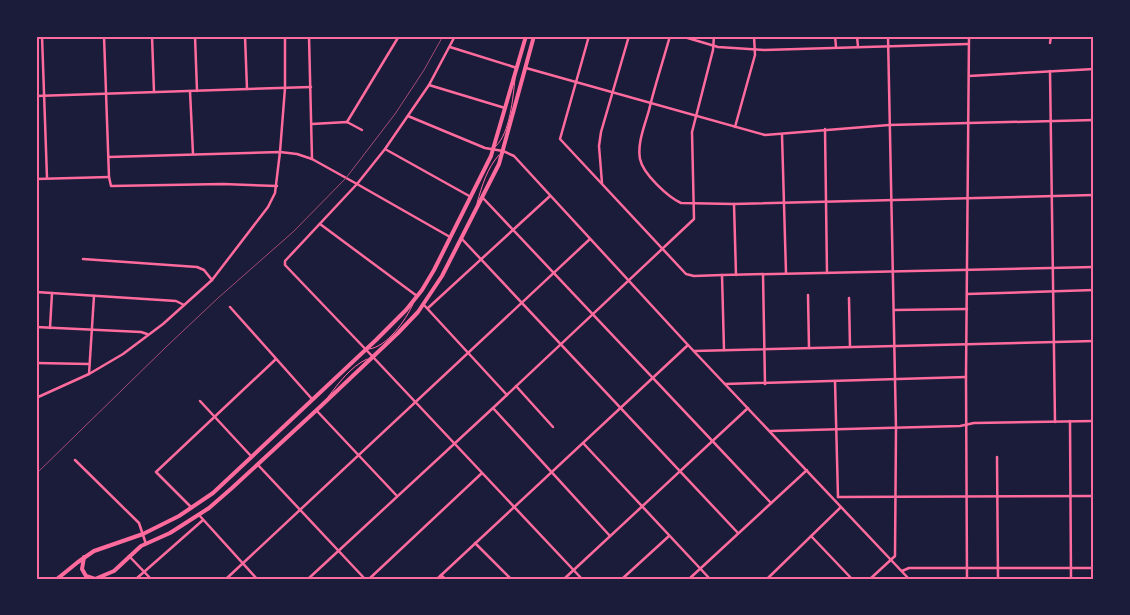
<svg xmlns="http://www.w3.org/2000/svg" width="1130" height="615" font-family="'Fira Sans',sans-serif">
  <rect width="100%" height="100%" fill="#1b1b3a"/>
  <g fill="none" stroke-linecap="round" stroke-linejoin="round">
    <g stroke="#ff6b9d" stroke-width="1">
      <path d="M496 146C510 133 513 97 515 79"/>
      <path d="M477 203C482 186 487 168 499 155"/>
      <path d="M369 349C387 347 406 320 413 304"/>
      <path d="M328 397C339 383 350 367 367 359"/>
    </g>
    <g stroke="#ff6b9d" stroke-width="2.5">
      <path d="M42 36 47 178"/>
      <path d="M104 36 109 177 111 186 223 184 277 186"/>
      <path d="M152 36 154 92"/>
      <path d="M195 36 197 91"/>
      <path d="M245 36 247 89"/>
      <path d="M589 36 560 139 686 274 694 276 722 275 1094 267"/>
      <path d="M670 36C663 61 655 85 649 110 645 125 637 143 640 159 643 174 668 197 681 203L734 204 1094 195"/>
      <path d="M681 36 718 47 764 50 968 44"/>
      <path d="M835 36 836 47"/>
      <path d="M857 36 858 47"/>
      <path d="M1050 43 1051 36"/>
      <path d="M450 47 517 68"/>
      <path d="M526 68 765 135 889 125 1094 120"/>
      <path d="M1050 71 1055 422"/>
      <path d="M969 76 1094 69"/>
      <path d="M429 85 505 108"/>
      <path d="M190 91 193 154"/>
      <path d="M36 96 311 87"/>
      <path d="M408 116 485 148 503 151 514 156 688 345 909 579"/>
      <path d="M347 122 399 36"/>
      <path d="M312 124 347 122 362 130"/>
      <path d="M735 127 755 55 754 36"/>
      <path d="M825 129 827 273"/>
      <path d="M782 135 786 273"/>
      <path d="M385 149 471 197"/>
      <path d="M109 157 280 152 297 154 312 159"/>
      <path d="M36 179 109 177"/>
      <path d="M602 183 599 146 601 132 629 36"/>
      <path d="M482 197 771 503"/>
      <path d="M734 204 736 275"/>
      <path d="M320 224 417 296"/>
      <path d="M450 237 357 184 385 149 429 85 455 36"/>
      <path d="M461 238 738 533"/>
      <path d="M83 259 197 267 204 270 212 280"/>
      <path d="M763 274 765 384"/>
      <path d="M722 275 724 350"/>
      <path d="M36 292 176 301 184 305"/>
      <path d="M967 294 1094 290"/>
      <path d="M808 295 809 348"/>
      <path d="M849 298 850 347"/>
      <path d="M424 305 507 395"/>
      <path d="M230 307 312 399"/>
      <path d="M428 308 550 196"/>
      <path d="M894 310 967 309"/>
      <path d="M36 327 141 332 147 334"/>
      <path d="M50 328 52 293"/>
      <path d="M694 351 1094 341"/>
      <path d="M373 357 582 579"/>
      <path d="M36 363 89 364"/>
      <path d="M89 374 94 296"/>
      <path d="M835 381 838 497"/>
      <path d="M725 384 966 377"/>
      <path d="M516 386 553 427"/>
      <path d="M36 398 89 374 123 354 163 324 212 280 268 207 275 193 280 152 285 88V36"/>
      <path d="M200 401 251 456"/>
      <path d="M493 408 610 536"/>
      <path d="M316 410 397 496"/>
      <path d="M1070 421 1071 579"/>
      <path d="M771 431 960 426 974 423 1094 421"/>
      <path d="M583 443 710 579"/>
      <path d="M997 457 998 579"/>
      <path d="M75 460 139 523 146 544"/>
      <path d="M258 465 365 579"/>
      <path d="M838 497 1094 496"/>
      <path d="M192 508 156 472 276 359"/>
      <path d="M199 515 257 579"/>
      <path d="M811 536 852 579"/>
      <path d="M475 543 511 579"/>
      <path d="M129 556 151 579"/>
      <path d="M902 571 909 568H1094"/>
      <path d="M441 575 445 579"/>
      <path d="M136 579 203 520"/>
      <path d="M226 579 590 239"/>
      <path d="M308 579 493 408 694 219 692 132 713 50 714 36"/>
      <path d="M369 579 482 473"/>
      <path d="M437 579 688 345"/>
      <path d="M564 579 748 408"/>
      <path d="M622 579 669 536"/>
      <path d="M689 579 807 470"/>
      <path d="M767 579 841 507"/>
      <path d="M870 579 895 556 896 428 888 36"/>
      <path d="M967 579 966 377 969 36"/>
    </g>
    <path stroke="#ff6b9d" stroke-width="2.5" d="M309 36 312 159 357 184 285 261V265L373 357"/>
    <g stroke="#ff6b9d" stroke-width="4">
      <path d="M84 557 82 569 86 576 95 579 114 571 141 546 170 533 209 508 232 488 321 406 398 333 418 312 442 276 499 164 534 36"/>
      <path d="M57 579 78 562 94 551 143 534 179 516 213 493 376 340 406 310 422 290 434 270 491 156 526 36"/>
    </g>
    <path stroke="#a44b75" stroke-width="1" d="M36 474 166 347 218 298 293 232 346 178 395 114 424 70 443 36"/>
  </g>
  <rect width="1130" height="615" fill="none" stroke="#1b1b3a" stroke-width="75"/>
  <rect x="38" y="38" width="1054" height="540" fill="none" stroke="#ff6b9d" stroke-width="2"/>
</svg>
